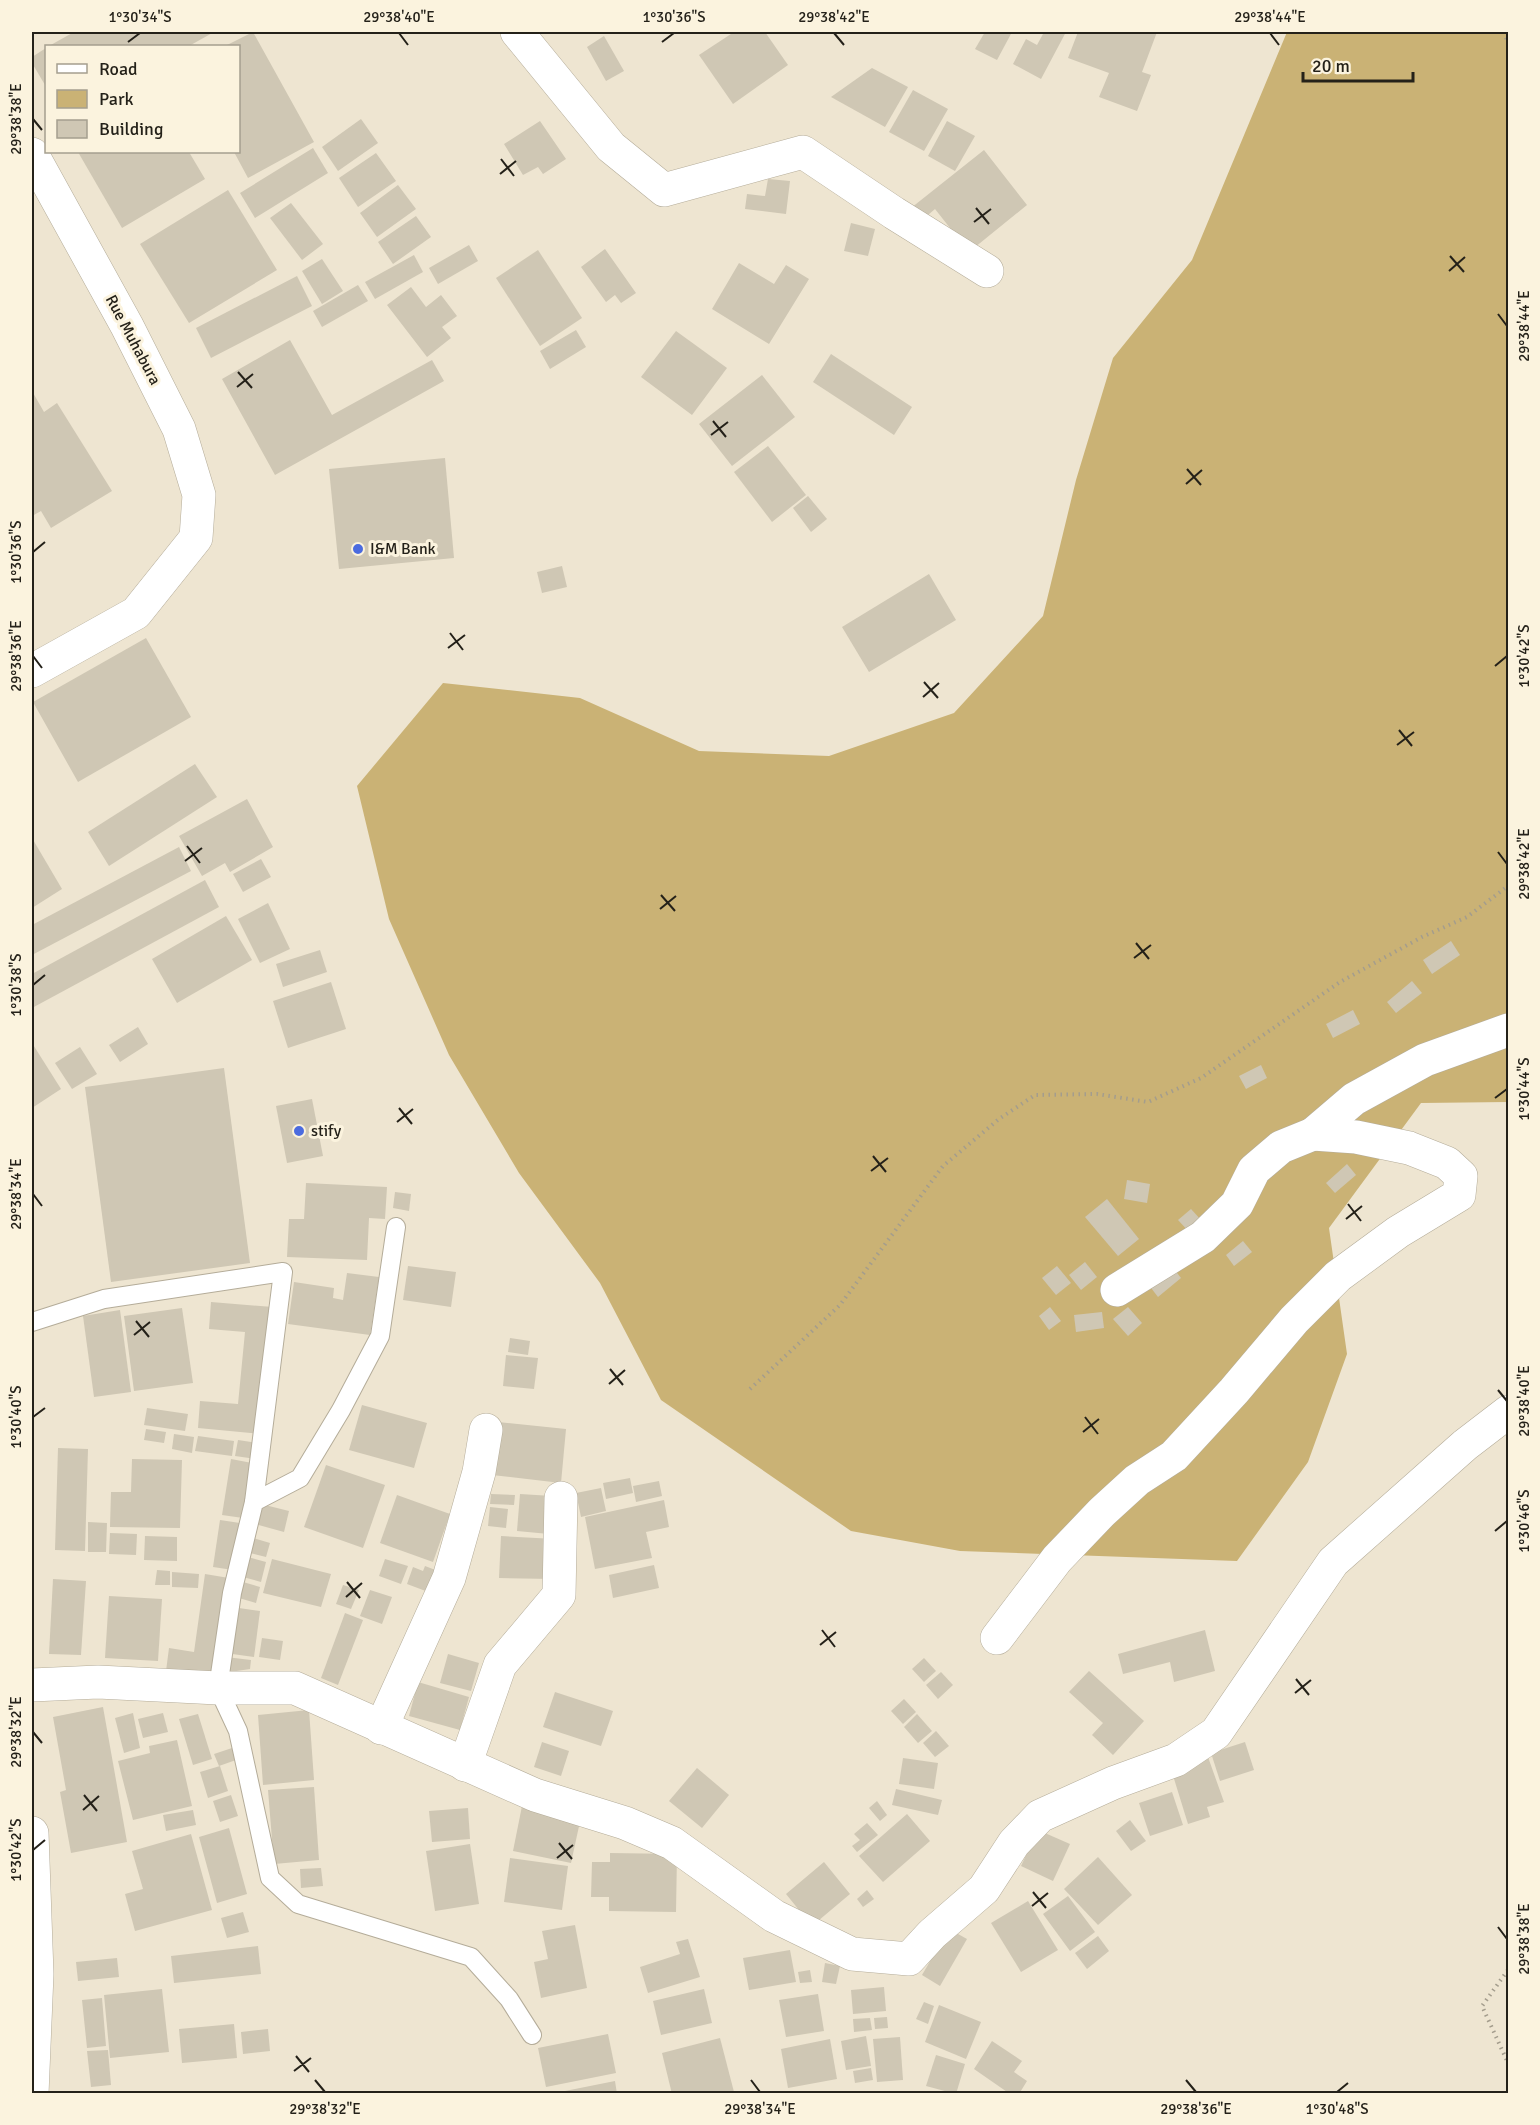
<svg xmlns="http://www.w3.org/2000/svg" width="1540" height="2125" font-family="Signika,sans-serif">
  <rect width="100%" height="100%" fill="#eee5d1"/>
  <path fill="#cab275" d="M1287 32H1508V1102L1421 1103 1329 1228 1347 1354 1308 1462 1237 1561 960 1551 851 1531 661 1400 600 1283 519 1173 449 1055 389 919 357 786 443 683 580 698 699 751 829 756 954 713 1043 616 1076 480 1113 358 1192 260Z"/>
  <g fill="#cfc7b4">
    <path d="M74 32H214L189 46H49Z"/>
    <path d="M253 32 314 142 248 178 234 152H238V46H225Z"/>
    <path d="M734 32H765L788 65 733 104 699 55Z"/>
    <path d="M985 32H1012L997 60 975 49Z"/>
    <path d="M1040 32H1066L1041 79 1013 64 1026 39 1037 45 1043 34Z"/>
    <path d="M1078 32H1157L1142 72 1151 75 1137 111 1099 97 1109 73 1068 58Z"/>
    <path d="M604 36 624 71 606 81 587 47Z"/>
    <path d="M46 48V84L45 85 32 63V57Z"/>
    <path d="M872 68 908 87 885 127 831 97Z"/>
    <path d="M913 90 948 109 924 151 889 132Z"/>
    <path d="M361 119 378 143 338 171 322 147Z"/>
    <path d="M540 121 566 159 543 174 538 167 523 175 504 144Z"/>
    <path d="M947 121 975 136 955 171 928 156Z"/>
    <path d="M313 148 328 173 255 218 240 193Z"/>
    <path d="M984 150 1027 205 969 252 935 209 921 221 911 208Z"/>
    <path d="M78 152H189L205 179 122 228Z"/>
    <path d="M376 153 396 181 358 207 339 178Z"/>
    <path d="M768 179 790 181 786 214 745 209 747 194 765 196Z"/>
    <path d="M398 185 416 209 377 237 360 213Z"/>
    <path d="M228 190 277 270 189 323 140 244Z"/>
    <path d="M291 203 323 244 302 260 270 218Z"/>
    <path d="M416 216 431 237 393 264 378 242Z"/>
    <path d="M851 223 875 229 868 256 844 251Z"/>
    <path d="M469 245 478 261 438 284 429 268Z"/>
    <path d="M605 249 636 293 621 303 615 295 606 302 581 267Z"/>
    <path d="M538 250 582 318 540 346 496 278Z"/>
    <path d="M414 255 423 272 375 299 365 282Z"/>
    <path d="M322 259 343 291 322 304 302 271Z"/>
    <path d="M739 263 774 284 786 265 809 279 769 344 712 309Z"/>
    <path d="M297 276 312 306 211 358 196 328Z"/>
    <path d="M358 285 368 301 322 327 313 311Z"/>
    <path d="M411 287 426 307 441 295 457 316 442 327 451 338 427 357 387 305Z"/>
    <path d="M576 330 586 347 550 369 540 351Z"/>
    <path d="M676 331 727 368 692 415 641 377Z"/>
    <path d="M290 340 332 415 432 360 444 381 275 475 222 379Z"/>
    <path d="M831 354 912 407 894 435 813 382Z"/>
    <path d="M762 375 795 417 732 466 699 424Z"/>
    <path d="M32 391 44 412 57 403 112 491 51 528 41 511 32 516Z"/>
    <path d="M768 446 806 495 772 522 734 472Z"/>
    <path d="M445 458 454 558 339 569 329 469Z"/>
    <path d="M808 496 827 519 811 532 793 508Z"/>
    <path d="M562 566 567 587 542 593 537 572Z"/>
    <path d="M929 574 956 620 869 672 842 627Z"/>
    <path d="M146 638 191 717 78 782 33 702Z"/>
    <path d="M195 764 217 797 109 866 88 832Z"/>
    <path d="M247 799 273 847 230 872 225 863 202 876 179 836Z"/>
    <path d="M32 838 62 889 32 908Z"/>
    <path d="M179 847 191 871 32 955V925Z"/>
    <path d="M261 859 271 877 243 892 233 874Z"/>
    <path d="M205 880 219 907 32 1008V974Z"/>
    <path d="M268 903 290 949 260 963 238 919Z"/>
    <path d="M226 916 252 960 177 1003 152 959Z"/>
    <path d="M1451 941 1460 955 1432 974 1423 960Z"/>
    <path d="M320 950 327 972 283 987 276 964Z"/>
    <path d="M1412 981 1422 993 1396 1013 1387 1002Z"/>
    <path d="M331 982 346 1029 288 1048 273 1001Z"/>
    <path d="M1353 1010 1360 1024 1333 1038 1326 1024Z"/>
    <path d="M138 1027 148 1044 120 1062 109 1045Z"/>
    <path d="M32 1043 61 1089 32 1108Z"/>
    <path d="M80 1047 97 1074 72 1089 55 1063Z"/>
    <path d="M1261 1065 1267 1078 1246 1089 1239 1076Z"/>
    <path d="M224 1068 250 1263 111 1282 85 1087Z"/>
    <path d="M312 1099 323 1156 287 1163 276 1106Z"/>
    <path d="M1347 1164 1356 1175 1335 1193 1326 1183Z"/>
    <path d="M1127 1180 1150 1184 1147 1203 1124 1199Z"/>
    <path d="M306 1183 387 1187 385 1219 369 1218 367 1260 287 1257 289 1219H304Z"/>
    <path d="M395 1192 411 1194 409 1211 393 1208Z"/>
    <path d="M1107 1199 1139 1239 1118 1256 1085 1217Z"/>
    <path d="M1191 1209 1202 1221 1190 1233 1178 1220Z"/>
    <path d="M1243 1241 1252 1252 1234 1266 1226 1255Z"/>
    <path d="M1085 1262 1097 1277 1081 1290 1069 1275Z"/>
    <path d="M1171 1265 1181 1278 1158 1297 1148 1284Z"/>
    <path d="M408 1266 456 1272 451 1307 403 1300Z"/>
    <path d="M1057 1266 1071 1283 1056 1295 1042 1278Z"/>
    <path d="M347 1273 379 1277 370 1335 288 1324 294 1282 334 1288 333 1298 343 1300Z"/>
    <path d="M211 1302 273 1307 262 1434 198 1428 200 1401 238 1404 245 1332 209 1329Z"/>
    <path d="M1050 1307 1061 1321 1049 1330 1039 1316Z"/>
    <path d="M1128 1307 1142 1323 1128 1336 1113 1319Z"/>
    <path d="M182 1308 193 1383 134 1391 124 1316Z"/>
    <path d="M120 1310 131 1392 94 1397 83 1316Z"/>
    <path d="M1102 1312 1104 1328 1076 1332 1074 1315Z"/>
    <path d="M510 1338 530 1341 528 1355 508 1352Z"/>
    <path d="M506 1355 538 1358 534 1389 503 1386Z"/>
    <path d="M362 1405 427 1423 414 1468 349 1450Z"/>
    <path d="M147 1408 188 1414 185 1431 144 1425Z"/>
    <path d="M498 1422 566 1429 561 1483 492 1475Z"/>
    <path d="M146 1429 166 1432 164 1443 144 1440Z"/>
    <path d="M174 1434 194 1437 192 1453 172 1449Z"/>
    <path d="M198 1436 234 1441 232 1456 195 1451Z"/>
    <path d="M238 1440 258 1443 256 1459 235 1456Z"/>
    <path d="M58 1448 88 1449 85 1551 55 1550Z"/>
    <path d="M132 1459 182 1460 180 1528 110 1527 111 1492H131Z"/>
    <path d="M231 1459 252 1463 243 1518 222 1515Z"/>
    <path d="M326 1465 385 1485 363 1548 304 1527Z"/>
    <path d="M630 1478 633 1493 606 1499 603 1483Z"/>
    <path d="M659 1481 662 1496 636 1502 633 1486Z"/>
    <path d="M601 1488 606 1511 581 1517 576 1493Z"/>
    <path d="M491 1494 515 1495 514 1505 490 1504Z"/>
    <path d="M520 1494 552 1496 549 1534 517 1531Z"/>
    <path d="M397 1495 450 1514 433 1562 380 1543Z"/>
    <path d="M664 1500 669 1527 646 1532 652 1558 595 1569 585 1517Z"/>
    <path d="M261 1504 289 1511 284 1532 255 1524Z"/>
    <path d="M490 1507 508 1509 506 1528 488 1526Z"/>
    <path d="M220 1520 240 1523 233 1570 213 1567Z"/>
    <path d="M88 1522 107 1523 106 1552H88Z"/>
    <path d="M110 1533 137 1534 136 1555 109 1554Z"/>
    <path d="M145 1536 177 1537V1561L144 1560Z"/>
    <path d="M501 1536 555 1539 553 1579 499 1578Z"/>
    <path d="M253 1538 270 1543 266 1557 250 1553Z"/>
    <path d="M248 1557 266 1562 261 1582 243 1577Z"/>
    <path d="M272 1559 331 1574 321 1607 263 1593Z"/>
    <path d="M385 1559 408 1566 401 1584 379 1576Z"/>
    <path d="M654 1565 659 1588 613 1598 609 1575Z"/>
    <path d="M425 1566 438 1571 431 1593 407 1584 413 1567 423 1571Z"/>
    <path d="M157 1570 170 1571V1585H155Z"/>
    <path d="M172 1572 199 1574 198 1588 172 1587Z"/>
    <path d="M205 1574 229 1578 214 1678 166 1671 169 1648 194 1652Z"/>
    <path d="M53 1579 86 1581 81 1655 49 1654Z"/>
    <path d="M243 1582 260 1587 256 1603 239 1598Z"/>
    <path d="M343 1585 359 1590 351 1609 336 1604Z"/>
    <path d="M370 1590 392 1597 382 1624 360 1616Z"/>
    <path d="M109 1596 162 1599 158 1661 105 1658Z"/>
    <path d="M232 1607 260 1611 254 1657 225 1653Z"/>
    <path d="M345 1613 363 1620 338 1685 321 1678Z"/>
    <path d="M1205 1630 1215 1671 1174 1682 1170 1662 1123 1674 1118 1654Z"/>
    <path d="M262 1638 283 1641 280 1660 259 1657Z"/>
    <path d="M448 1654 479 1663 471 1691 440 1683Z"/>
    <path d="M226 1657 251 1660 250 1669 223 1673Z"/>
    <path d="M924 1658 936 1671 924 1682 912 1669Z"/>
    <path d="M1089 1671 1144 1721 1113 1755 1092 1735 1103 1723 1069 1692Z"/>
    <path d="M941 1672 953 1685 938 1699 926 1685Z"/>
    <path d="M418 1682 469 1697 460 1730 409 1716Z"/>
    <path d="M555 1692 613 1711 601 1746 543 1727Z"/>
    <path d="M904 1699 916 1712 903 1724 891 1711Z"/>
    <path d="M103 1707 127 1842 71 1853 60 1792 66 1790 53 1717Z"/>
    <path d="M309 1710 314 1780 263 1785 258 1715Z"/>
    <path d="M133 1713 140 1748 124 1753 115 1718Z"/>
    <path d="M163 1713 168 1732 143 1738 138 1719Z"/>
    <path d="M198 1714 212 1759 193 1765 179 1719Z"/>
    <path d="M917 1714 932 1731 918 1743 904 1727Z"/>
    <path d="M936 1731 949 1746 935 1757 923 1743Z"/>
    <path d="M177 1740 192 1806 133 1820 118 1761 150 1753 149 1746Z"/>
    <path d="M542 1742 569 1751 561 1776 534 1767Z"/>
    <path d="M1245 1742 1254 1770 1220 1781 1211 1753Z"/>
    <path d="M232 1748 236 1760 219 1766 214 1754Z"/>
    <path d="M1208 1757 1224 1802 1207 1807 1210 1817 1188 1824 1171 1769Z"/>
    <path d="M903 1758 938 1763 934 1789 899 1784Z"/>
    <path d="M220 1766 228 1791 208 1798 200 1772Z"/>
    <path d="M697 1768 729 1795 702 1828 669 1801Z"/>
    <path d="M314 1787 319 1860 274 1864 268 1790Z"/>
    <path d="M896 1789 942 1800 938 1815 892 1805Z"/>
    <path d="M1172 1792 1183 1825 1150 1836 1139 1803Z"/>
    <path d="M231 1795 238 1816 220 1822 213 1801Z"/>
    <path d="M877 1801 887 1815 880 1821 869 1808Z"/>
    <path d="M522 1806 581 1817 571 1863 513 1851Z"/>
    <path d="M468 1808 470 1839 432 1842 429 1811Z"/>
    <path d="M193 1810 196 1825 166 1831 163 1815Z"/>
    <path d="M907 1814 930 1841 883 1882 859 1856Z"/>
    <path d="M1130 1820 1146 1841 1131 1851 1116 1831Z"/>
    <path d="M867 1823 878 1835 857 1852 852 1846 860 1840 854 1834Z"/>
    <path d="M229 1828 247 1894 217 1903 199 1837Z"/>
    <path d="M1038 1830 1070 1844 1053 1881 1021 1866Z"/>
    <path d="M191 1834 212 1910 135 1931 125 1894 143 1889 132 1851Z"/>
    <path d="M470 1844 479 1904 435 1911 426 1851Z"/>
    <path d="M610 1853 677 1854 676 1912 609 1911V1897H591L592 1862H610Z"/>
    <path d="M1098 1857 1132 1895 1098 1925 1064 1889Z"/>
    <path d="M510 1858 568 1866 562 1910 504 1902Z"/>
    <path d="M824 1862 850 1894 812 1926 786 1894Z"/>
    <path d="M321 1868 323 1886 301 1888 300 1869Z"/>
    <path d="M867 1890 874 1899 863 1907 857 1899Z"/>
    <path d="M1068 1896 1095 1932 1070 1951 1043 1914Z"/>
    <path d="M1028 1901 1058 1950 1021 1972 991 1923Z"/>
    <path d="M243 1912 249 1932 227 1938 221 1918Z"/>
    <path d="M575 1925 587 1988 541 1998 534 1962 548 1959 542 1931Z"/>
    <path d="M949 1929 967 1939 940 1986 922 1975Z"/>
    <path d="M1098 1936 1109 1951 1087 1969 1075 1953Z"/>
    <path d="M688 1939 700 1977 648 1993 640 1967 680 1954 676 1942Z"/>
    <path d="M258 1946 261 1974 174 1983 171 1956Z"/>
    <path d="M790 1950 796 1982 749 1990 743 1958Z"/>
    <path d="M117 1958 119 1977 78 1981 76 1962Z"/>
    <path d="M825 1963 840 1966 836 1984 822 1982Z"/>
    <path d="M810 1970 812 1982 800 1983 798 1972Z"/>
    <path d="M884 1987 886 2011 853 2014 851 1990Z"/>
    <path d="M162 1989 169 2052 110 2058 104 1995Z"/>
    <path d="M704 1989 712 2023 661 2035 653 2001Z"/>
    <path d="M818 1994 824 2031 786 2037 779 2000Z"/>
    <path d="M102 1998 106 2046 87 2048 82 2000Z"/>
    <path d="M924 2002 934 2006 928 2024 916 2019Z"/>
    <path d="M939 2005 981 2022 966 2059 925 2042Z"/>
    <path d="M887 2017 888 2028 875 2029 874 2018Z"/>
    <path d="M870 2018 872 2030 854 2032 853 2019Z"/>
    <path d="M234 2024 237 2058 182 2063 179 2029Z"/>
    <path d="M268 2029 270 2051 243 2054 241 2032Z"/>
    <path d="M608 2034 616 2073 546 2087 538 2048Z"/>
    <path d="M866 2036 871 2066 846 2070 841 2041Z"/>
    <path d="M900 2037 903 2080 877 2082 873 2039Z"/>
    <path d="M720 2038 734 2092 727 2094H672L662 2053Z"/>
    <path d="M830 2039 837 2079 788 2088 781 2049Z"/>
    <path d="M992 2041 1022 2061 1014 2072 1027 2081 1019 2094H1010L974 2069Z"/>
    <path d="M108 2050 111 2085 91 2087 87 2051Z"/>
    <path d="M936 2055 965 2064 956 2094 926 2086Z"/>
    <path d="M871 2068 873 2080 855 2083 853 2071Z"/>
    <path d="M615 2081 617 2094H560V2092Z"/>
  </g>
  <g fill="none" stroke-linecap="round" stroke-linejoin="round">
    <defs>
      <g id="lane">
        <path d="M396 1227 380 1336 341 1410 300 1478 254 1502 232 1593 218 1688 238 1731 270 1878 298 1904 471 1957 509 1999 532 2035"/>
        <path d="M32 1322 104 1299 283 1272 254 1502"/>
      </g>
      <g id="street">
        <path d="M517 32 611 147 664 190 803 152 894 213 987 271"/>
        <path d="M32 154 127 326 179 429 199 495 196 538 136 613 32 671"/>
        <path d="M1117 1290 1203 1237 1237 1204 1254 1170 1281 1147 1313 1134 1354 1099 1425 1060 1508 1030"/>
        <path d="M997 1638 1057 1559 1102 1512 1137 1480 1174 1456 1234 1391 1294 1320 1338 1276 1398 1232 1459 1195 1461 1176 1447 1163 1409 1148 1356 1137 1313 1134"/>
        <path d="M32 1685 98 1682 218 1688H295L535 1795 625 1823 672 1843 774 1916 852 1954 909 1959 932 1934 984 1889 1014 1843 1040 1816 1113 1783 1176 1760 1216 1733 1333 1562 1465 1445 1508 1412"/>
        <path d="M381 1728 449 1578 479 1472 486 1430"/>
        <path d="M465 1765 500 1665 559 1595 561 1498"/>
        <path d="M32 1833 37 1974 32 2094"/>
      </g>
    </defs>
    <use href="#lane" stroke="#b4ac99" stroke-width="20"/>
    <use href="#street" stroke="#b4ac99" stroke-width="34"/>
    <g stroke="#a49d8d" stroke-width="4" stroke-dasharray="1.5 4.5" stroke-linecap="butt">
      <path d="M1504 32 1508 43"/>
      <path d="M750 1389 840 1305 943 1166 999 1119 1035 1095 1097 1094 1148 1102 1201 1078 1340 982 1422 937 1467 917 1508 886"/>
      <path d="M1508 1970 1482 2006 1508 2063"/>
    </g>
    <use href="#lane" stroke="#fff" stroke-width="18"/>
    <use href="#street" stroke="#fff" stroke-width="33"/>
  </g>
  <path fill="none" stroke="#242119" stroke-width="2" d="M399 33 408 45M834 33 844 45M1270 33 1279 45M128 42 140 33M662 42 674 33M33 119 42 130M501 159 514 176M500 174 516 161M976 208 989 224M974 222 991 209M1450 256 1464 272M1449 271 1465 257M1498 314 1507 326M238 372 252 388M237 387 253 374M713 421 726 437M711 435 728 422M1187 469 1201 485M1186 484 1202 470M33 552 45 542M450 633 463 650M448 648 465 635M33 656 42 668M1495 666 1507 656M924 682 938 698M923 697 939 683M1399 730 1412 746M1397 745 1414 732M187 846 200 863M1498 852 1507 864M185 861 202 848M661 895 675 911M660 909 676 896M1136 943 1149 959M1134 958 1151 945M33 985 45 975M1495 1098 1507 1089M399 1108 412 1124M397 1122 413 1109M873 1156 886 1172M871 1171 888 1158M33 1194 42 1206M1348 1204 1361 1221M1346 1219 1362 1206M136 1321 149 1337M134 1335 150 1322M610 1369 623 1385M609 1384 625 1370M1498 1390 1507 1401M33 1417 45 1408M1085 1417 1098 1434M1083 1432 1099 1419M1495 1531 1507 1521M347 1582 360 1598M346 1597 362 1583M822 1630 835 1647M820 1645 836 1632M1296 1679 1309 1695M1295 1693 1311 1680M33 1732 42 1743M84 1795 97 1811M83 1810 99 1796M559 1843 572 1859M33 1850 45 1840M557 1858 573 1845M1033 1892 1046 1908M1032 1906 1048 1893M1498 1927 1507 1939M296 2056 309 2072M294 2071 311 2058M315 2080 325 2092M751 2080 760 2092M1186 2080 1196 2092M1337 2092 1348 2083"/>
  <g fill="#4b6bdf" stroke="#fbf3de" stroke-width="2">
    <circle cx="358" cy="549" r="6"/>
    <circle cx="299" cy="1131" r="6"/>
  </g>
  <g text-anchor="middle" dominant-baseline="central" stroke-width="6" stroke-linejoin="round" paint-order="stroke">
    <g font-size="16" fill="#242119" stroke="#fbf3de">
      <text transform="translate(133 340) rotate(62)">Rue Muhabura</text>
    </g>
    <g font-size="16" fill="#242119" stroke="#fbf3de" text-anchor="start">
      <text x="370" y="549">I&amp;M Bank</text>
      <text x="311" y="1131">stify</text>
    </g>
  </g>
  <rect width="1540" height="2125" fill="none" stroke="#fbf3de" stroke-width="66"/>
  <rect x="45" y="45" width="195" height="108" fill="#fbf3de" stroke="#a59f8f" stroke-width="1.5"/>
  <rect x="57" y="64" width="30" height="9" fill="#ffffff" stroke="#a59f8f" stroke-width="1.5"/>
  <text x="99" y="75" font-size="18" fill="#242119">Road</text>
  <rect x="57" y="90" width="30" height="18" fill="#cab275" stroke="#a59f8f" stroke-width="1.5"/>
  <text x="99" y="105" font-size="18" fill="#242119">Park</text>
  <rect x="57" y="120" width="30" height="18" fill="#cfc7b4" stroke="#a59f8f" stroke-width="1.5"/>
  <text x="99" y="135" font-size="18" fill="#242119">Building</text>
  <path d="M1303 72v9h110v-9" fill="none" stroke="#242119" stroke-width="3"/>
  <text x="1312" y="72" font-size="18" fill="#242119" stroke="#fbf3de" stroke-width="4.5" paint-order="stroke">20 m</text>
  <rect x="33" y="33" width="1474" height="2059" fill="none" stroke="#242119" stroke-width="2"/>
  <g font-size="15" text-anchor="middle" fill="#242119">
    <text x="140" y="22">1°30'34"S</text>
    <text x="399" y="22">29°38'40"E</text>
    <text x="674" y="22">1°30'36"S</text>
    <text x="834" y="22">29°38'42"E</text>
    <text x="1270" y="22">29°38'44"E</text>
    <text transform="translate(16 119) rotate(-90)" y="5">29°38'38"E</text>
    <text transform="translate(1524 326) rotate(-90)" y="5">29°38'44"E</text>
    <text transform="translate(16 552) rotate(-90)" y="5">1°30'36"S</text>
    <text transform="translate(1524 656) rotate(-90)" y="5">1°30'42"S</text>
    <text transform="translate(16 656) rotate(-90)" y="5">29°38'36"E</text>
    <text transform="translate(1524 864) rotate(-90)" y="5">29°38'42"E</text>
    <text transform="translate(16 985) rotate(-90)" y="5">1°30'38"S</text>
    <text transform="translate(1524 1089) rotate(-90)" y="5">1°30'44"S</text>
    <text transform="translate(16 1194) rotate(-90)" y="5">29°38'34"E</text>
    <text transform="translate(1524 1401) rotate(-90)" y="5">29°38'40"E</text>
    <text transform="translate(16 1417) rotate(-90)" y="5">1°30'40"S</text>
    <text transform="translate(1524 1521) rotate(-90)" y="5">1°30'46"S</text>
    <text transform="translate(16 1732) rotate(-90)" y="5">29°38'32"E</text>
    <text transform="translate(16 1850) rotate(-90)" y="5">1°30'42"S</text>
    <text transform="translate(1524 1939) rotate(-90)" y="5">29°38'38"E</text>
    <text x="325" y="2114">29°38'32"E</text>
    <text x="760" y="2114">29°38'34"E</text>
    <text x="1196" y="2114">29°38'36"E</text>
    <text x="1337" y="2114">1°30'48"S</text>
  </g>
</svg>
